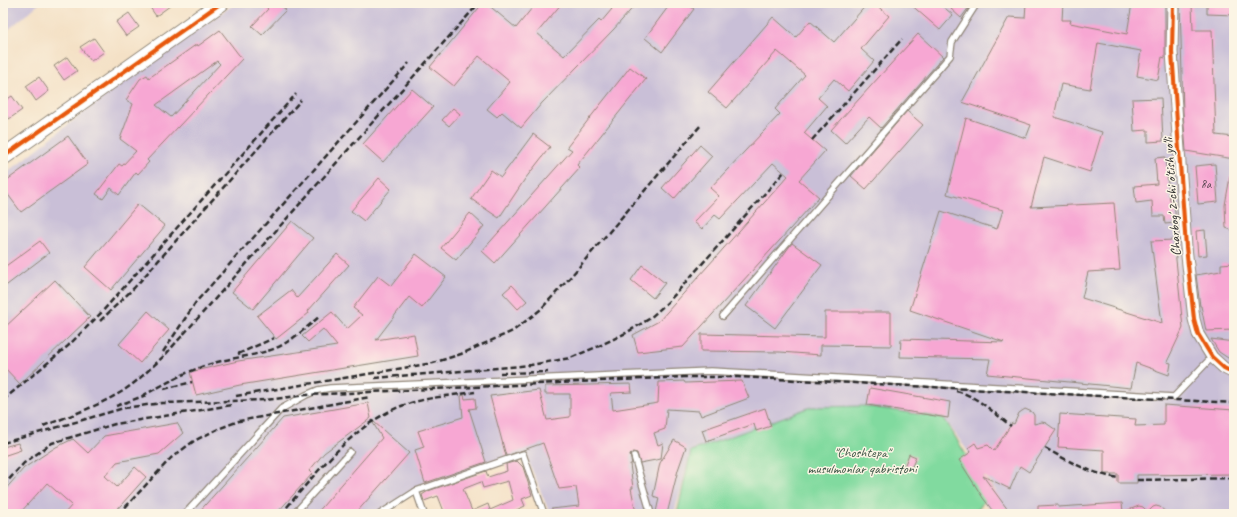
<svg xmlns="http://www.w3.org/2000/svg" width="1237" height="517" font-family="Caveat,sans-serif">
  <rect width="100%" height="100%" fill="#fcf5e5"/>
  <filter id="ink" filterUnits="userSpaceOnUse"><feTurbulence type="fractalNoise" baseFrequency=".025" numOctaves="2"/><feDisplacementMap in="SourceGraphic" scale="8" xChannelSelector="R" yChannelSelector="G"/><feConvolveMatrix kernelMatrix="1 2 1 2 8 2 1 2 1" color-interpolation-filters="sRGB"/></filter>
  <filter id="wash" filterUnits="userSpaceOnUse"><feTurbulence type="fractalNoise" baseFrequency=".012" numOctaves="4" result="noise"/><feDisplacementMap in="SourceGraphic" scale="16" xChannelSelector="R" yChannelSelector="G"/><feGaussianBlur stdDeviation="0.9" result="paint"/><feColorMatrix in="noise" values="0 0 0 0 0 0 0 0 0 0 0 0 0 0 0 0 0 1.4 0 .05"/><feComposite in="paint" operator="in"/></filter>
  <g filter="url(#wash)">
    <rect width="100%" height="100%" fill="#f4e1c6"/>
    <g fill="#c9bfd7">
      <path d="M3 3H40L3 34Z"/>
      <path d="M236 3H1234V514H994L984 502 996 491 944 418 865 406 692 451 674 514H550L527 458 426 482 375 514H3V176L135 72Z"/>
    </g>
    <path fill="#81da9f" stroke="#568265" d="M865 406 944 418 965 453 994 491 973 514H677L691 451 811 407Z"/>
    <g id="blocks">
      <g fill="#f7a7d3" fill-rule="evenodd">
        <path d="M147 3H174L156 16Z"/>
        <path d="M262 3H278L286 10 262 35 252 26 268 9Z"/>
        <path d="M483 3H486L516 28 536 3H562L537 33 564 56 599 20 601 22 612 9 605 3H637L614 29 542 103 521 128 502 112 497 117 487 109 510 82 479 56 454 86 430 67Z"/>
        <path d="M671 3H686L694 9 662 52 645 38Z"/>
        <path d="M868 3H874L889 16 861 49 874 61 848 91 834 79 818 98 827 106 804 133 825 151 799 180 819 197 683 347 638 352 633 335 659 321 788 176 773 163 720 219 715 215 702 229 694 222 719 196 710 188 780 114 775 109 805 75 777 51 727 108 708 92 773 17 796 37 810 21 834 42Z"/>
        <path d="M909 3H939L953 15 940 30Z"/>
        <path d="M956 3H972L961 18 951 9Z"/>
        <path d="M1026 3H1063L1062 20H1071L1070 23 1127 34 1132 3H1165V58L1162 57 1158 80 1137 76 1141 51 1098 43 1090 89 1061 84 1054 117 1102 132 1090 172 1044 157 1031 207 1114 203 1120 270 1088 272 1082 298 1162 323 1151 241 1174 240 1183 328 1167 362 1171 363 1169 375 1136 363 1131 388 987 374 990 359 900 357 901 339 1004 342 910 310 941 211 997 229 1003 210 947 194 966 118 1026 138 1031 125 962 102 1009 17 1025 18Z"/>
        <path d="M1207 3H1234V15L1207 14Z"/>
        <path d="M1180 4H1192L1193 30H1212L1216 135 1234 137V159L1186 151 1183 112Z"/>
        <path d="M129 13 139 27 126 36 116 22Z"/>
        <path d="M220 30 242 59 147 160 149 162 138 174 136 172 119 195 111 188 103 199 96 194 119 164 122 166 136 151 120 139 133 104 126 100 140 79 147 75 149 78 197 44 198 46ZM217 61 220 64 171 117 156 105Z"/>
        <path d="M918 34 943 57 881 128 869 117 845 143 831 130Z"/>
        <path d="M94 38 104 52 91 61 80 47Z"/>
        <path d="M67 57 77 71 64 80 54 66Z"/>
        <path d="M630 67 646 79 577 165 580 168 495 263 482 251 572 150 567 147Z"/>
        <path d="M39 77 49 91 36 101 26 86Z"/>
        <path d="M412 89 433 107 383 162 363 144Z"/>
        <path d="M12 96 22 110 9 119 3 111V102Z"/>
        <path d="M1161 98 1163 141 1148 142V130L1134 131 1132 99Z"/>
        <path d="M453 108 460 114 449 126 442 120Z"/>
        <path d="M907 111 923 125 866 189 851 176Z"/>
        <path d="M533 134 550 147 525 179 499 218 471 199 491 170 501 177Z"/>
        <path d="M68 136 88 164 21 212 3 188V183Z"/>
        <path d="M700 145 712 156 674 199 662 188Z"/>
        <path d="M1165 157 1170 201H1174L1176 223 1165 224 1164 216H1153L1152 201 1136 203 1134 186 1157 184 1155 158Z"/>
        <path d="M1215 164 1218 202 1198 204 1195 166Z"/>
        <path d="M1230 177H1234V231L1226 228 1225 205Z"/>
        <path d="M379 178 391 189 364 221 351 211Z"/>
        <path d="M138 204 165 226 111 290 85 267Z"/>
        <path d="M470 213 484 226 456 260 441 248Z"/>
        <path d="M292 221 313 238 253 309 232 292Z"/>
        <path d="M1205 230 1207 255 1198 256 1196 231Z"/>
        <path d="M40 241 49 253 3 288V268Z"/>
        <path d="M792 243 822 265 775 328 746 306Z"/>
        <path d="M337 254 349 265 308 311 309 313 276 339 257 316 291 290 297 298Z"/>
        <path d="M416 254 446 277 422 308 409 297 376 340 414 334 418 356 240 385 196 395 190 372 238 361 337 346 323 329 308 342 302 336 332 312 347 329 362 315 353 308 378 276 391 286Z"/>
        <path d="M1234 263V330L1206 331 1201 306H1200L1196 275 1221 271V264Z"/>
        <path d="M642 265 665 283 653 298 631 280Z"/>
        <path d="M55 280 90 317 20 384 3 366V329Z"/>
        <path d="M512 285 527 301 518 309 503 293Z"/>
        <path d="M148 311 169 330 140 363 119 344Z"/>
        <path d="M825 312H891V346L821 345V355L780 352 701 351V334L825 337Z"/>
        <path d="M1211 339 1234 342V362L1219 352Z"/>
        <path d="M684 381 685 383 742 381 749 398 701 416 699 411 667 409 665 429 654 433 658 445 663 443 661 459 640 463 637 453 633 452 630 455 632 464H630L633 488H631L635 508 638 514H551V509L579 506 576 487 559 489 543 443 506 456 490 396 539 390 547 420 570 417V394H545V386L631 384 632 392 611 393 613 410 658 403 659 382Z"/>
        <path d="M870 388 950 402 948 418 867 405Z"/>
        <path d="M464 395 465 399 475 398 476 408 469 409 486 462 425 483 415 450 424 447 418 431 463 417 461 396Z"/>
        <path d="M368 403 371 418 324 453 309 471 312 474 276 514H197L283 418Z"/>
        <path d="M1164 405 1234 410V474L1137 475V483H1118V474H1104V450L1058 447 1060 414 1136 419 1135 426 1164 425Z"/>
        <path d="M765 408 771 426 756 431 754 424 706 441 702 430Z"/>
        <path d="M1025 409 1032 412 1034 415V424L1042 422 1046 423 1056 430 1029 472 1020 466 1010 489 983 476 1011 514H995L983 498 959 460 971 452 968 448 975 443 978 448 988 445 994 451 1012 423 1014 424 1019 413Z"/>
        <path d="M374 422 409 453 355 514H316L382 438 373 423Z"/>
        <path d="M177 423 183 433 159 454 117 462 105 476 117 487 135 467 146 477 113 514H64L72 505 47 483 19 514H3V492L24 468 56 447 73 439 88 453 104 436Z"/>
        <path d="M674 440 686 447 678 470 667 514H666L656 512 659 498 653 496 660 463Z"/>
        <path d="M18 443 21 450 3 456V447Z"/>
        <path d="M909 454 916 457 911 469 904 467Z"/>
        <path d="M517 461 523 467 532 495 522 499 525 506 508 514H445L438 496 424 501 422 495 428 491 486 471 488 477 507 471 506 464ZM508 481 513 500 490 510 488 504 472 511 463 489 481 482 483 488Z"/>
        <path d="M1122 503 1123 512 1139 506 1143 507 1148 512 1153 507 1156 506 1160 507 1168 514H1038V506L1058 505V507Z"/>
      </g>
    </g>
  </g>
  <g filter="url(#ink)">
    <use href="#blocks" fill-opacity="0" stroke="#908678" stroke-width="1"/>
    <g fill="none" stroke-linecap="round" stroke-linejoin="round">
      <defs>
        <g id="lane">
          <path d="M723 316 950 56 952 42 977 3"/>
          <path d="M634 456 651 514"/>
          <path d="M416 491 424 514"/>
          <path d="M185 514 281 409 306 395 318 390 330 388 711 371 1174 397 1212 357"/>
          <path d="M294 514 350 452"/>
          <path d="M380 514 416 491 523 454 544 514"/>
        </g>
        <path id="street" d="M1173 3 1172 52 1186 247 1194 319 1198 334 1212 357 1224 368 1234 373"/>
        <path id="secondary" d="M3 157 221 3"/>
      </defs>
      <use href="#lane" stroke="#908678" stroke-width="8"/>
      <use href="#street" stroke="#908678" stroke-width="13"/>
      <use href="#secondary" stroke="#908678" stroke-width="18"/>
      <use href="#lane" stroke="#fff" stroke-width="5.5"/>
      <use href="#street" stroke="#fff" stroke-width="11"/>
      <use href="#secondary" stroke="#fff" stroke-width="16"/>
      <g stroke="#2b2b2b" stroke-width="2.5" stroke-dasharray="6 3" stroke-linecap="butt">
        <path d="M812 140 902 39"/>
        <path d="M100 321 134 288 301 100"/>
        <path d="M163 352 196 302 409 63"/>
        <path d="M238 354 274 338"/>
        <path d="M500 373 548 372"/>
        <path d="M375 378 487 369 531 365 570 358 599 346 626 333 649 319 669 301 784 172"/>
        <path d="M164 389 192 382"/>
        <path d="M956 391C976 395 995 414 1011 426"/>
        <path d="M142 396C165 384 188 370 214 363 234 357 256 356 276 348 292 341 307 327 320 316"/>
        <path d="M236 396 433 363 461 354 513 331 540 310 567 281 701 125"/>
        <path d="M3 400 68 346 101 313 296 94"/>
        <path d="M116 406 146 395"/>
        <path d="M43 426C70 416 98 406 123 391 138 381 152 367 165 355L479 3"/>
        <path d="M3 443 124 408 162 403 266 400 306 395 684 377H738L874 384 1234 403"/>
        <path d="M1045 448C1070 462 1089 473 1118 478"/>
        <path d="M1137 480 1234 478"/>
        <path d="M3 486 24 463 52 443 115 424 232 405"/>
        <path d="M119 514 171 458 194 441 218 429 239 421 370 397"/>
        <path d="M281 514C314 476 346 433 392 410 417 398 448 396 475 392"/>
      </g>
      <defs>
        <g id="cycleway">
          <path d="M1173 3 1172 52 1186 247 1194 319 1198 334 1212 357 1224 368 1234 373"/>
          <path d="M3 157 221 3"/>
        </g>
      </defs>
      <use href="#cycleway" stroke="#fcf5e5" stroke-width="6"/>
      <use href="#cycleway" stroke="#e8590c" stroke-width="4"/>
    </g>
  </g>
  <g text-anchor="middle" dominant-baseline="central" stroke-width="3" stroke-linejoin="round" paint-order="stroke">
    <g font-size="12" fill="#5e4a55">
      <text x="1206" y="184">8а</text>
    </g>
    <g font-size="14" fill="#2b2b2b" stroke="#fcf5e5">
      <text transform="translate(1172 197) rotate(-94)">Charbog' 2-chi o'tish yo'li</text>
    </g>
    <g font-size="14" fill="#405748" stroke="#fcf5e5">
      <text x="862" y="452">"Choshtepa"<tspan x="862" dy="16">musulmonlar qabristoni</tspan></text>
    </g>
  </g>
  <rect width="1237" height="517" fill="none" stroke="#fcf5e5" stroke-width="16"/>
</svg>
